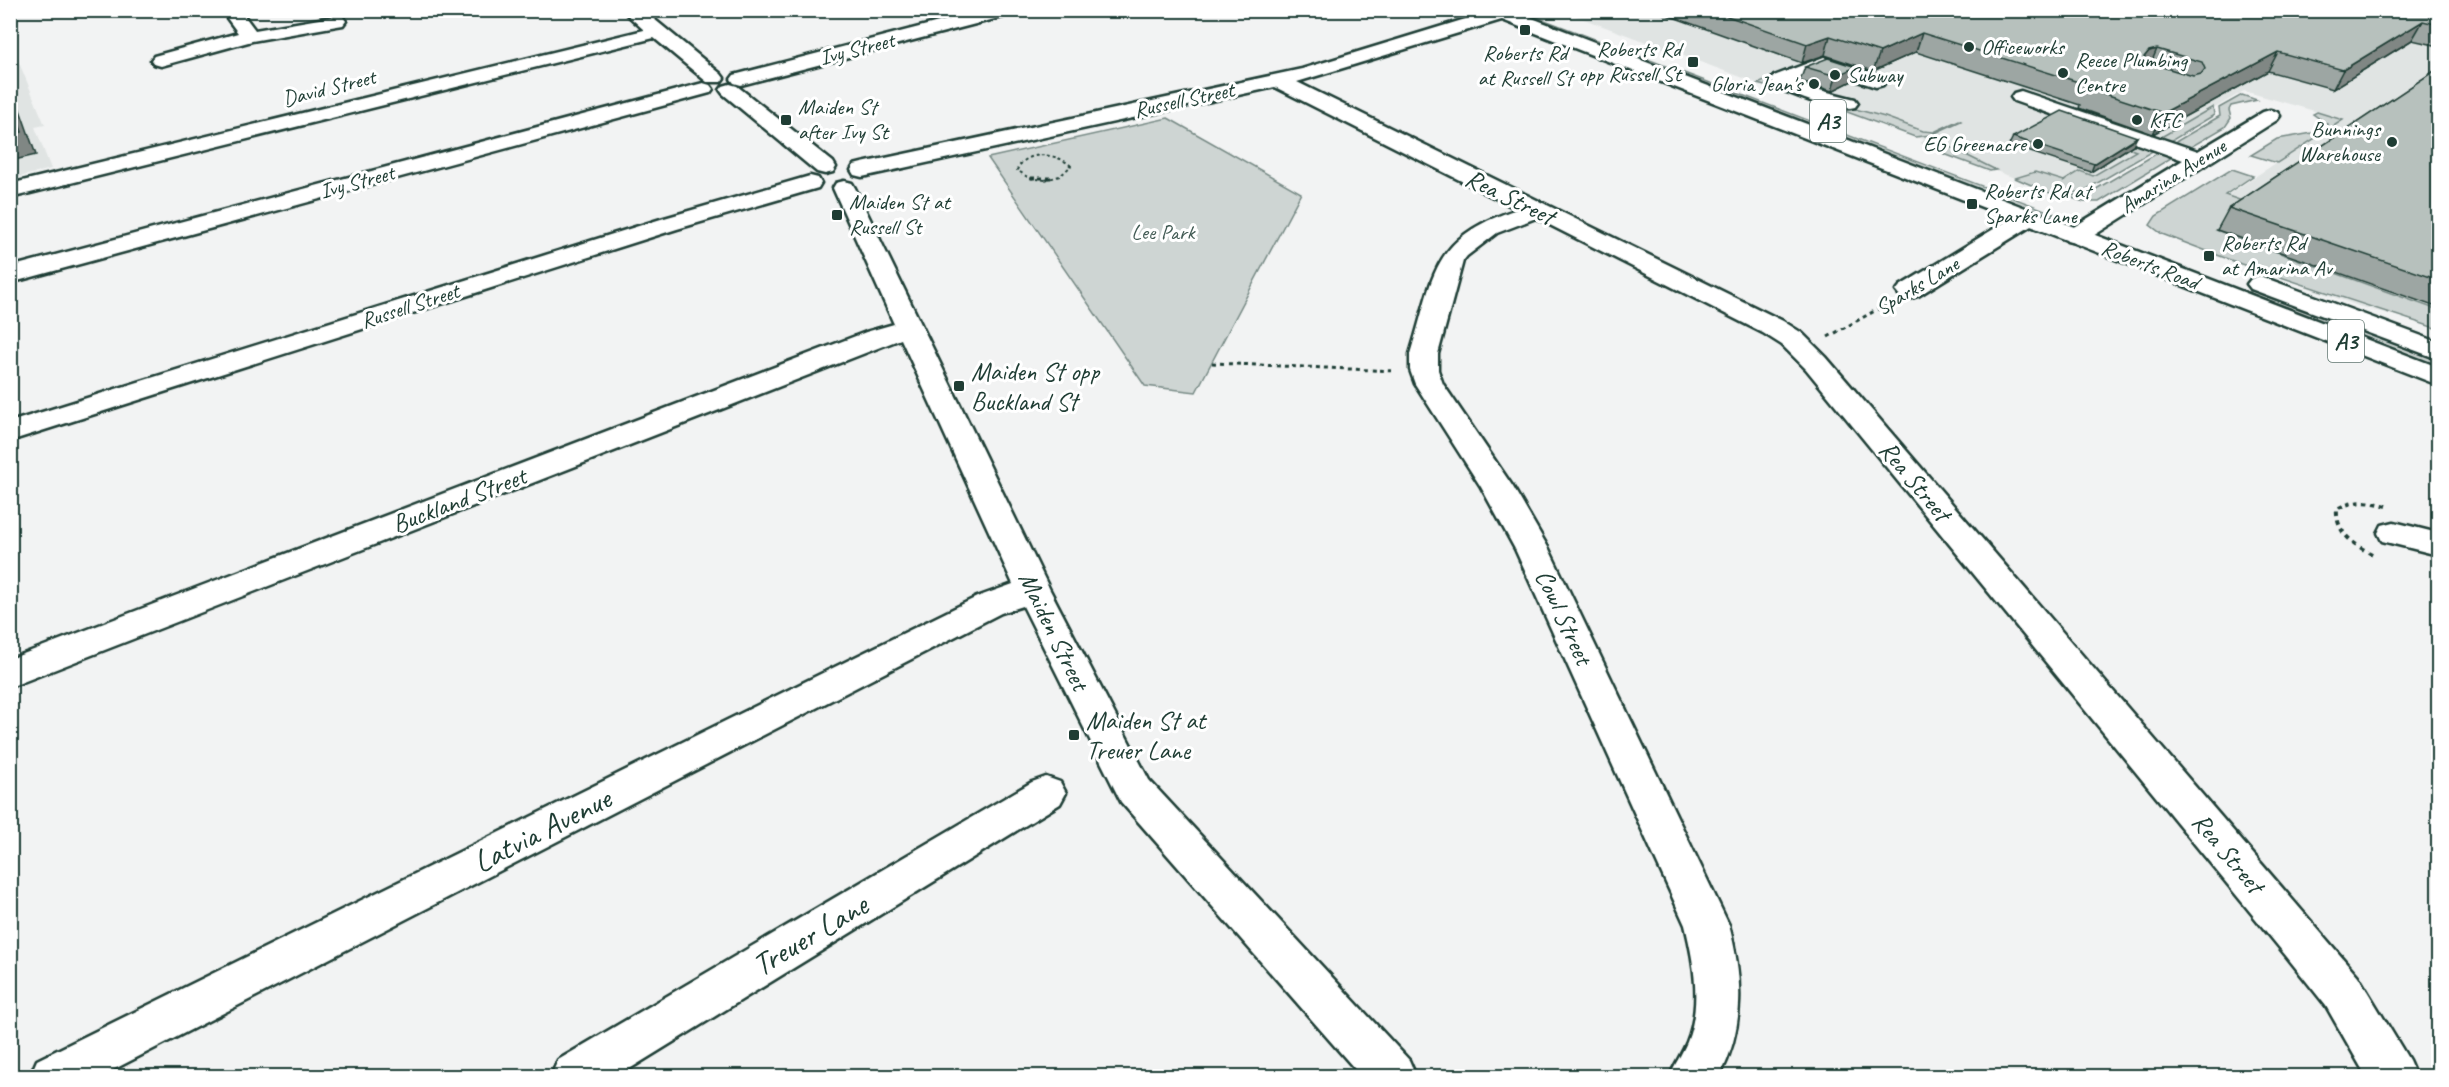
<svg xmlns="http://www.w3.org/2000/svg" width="2449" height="1087" font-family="Caveat,sans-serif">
  <rect width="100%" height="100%" fill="#f2f3f3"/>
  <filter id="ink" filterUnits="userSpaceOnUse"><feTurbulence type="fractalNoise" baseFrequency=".0167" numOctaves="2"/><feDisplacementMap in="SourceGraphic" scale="12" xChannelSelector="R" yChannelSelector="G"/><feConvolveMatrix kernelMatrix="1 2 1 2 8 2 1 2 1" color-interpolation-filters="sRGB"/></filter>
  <g filter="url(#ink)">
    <g fill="#e0e4e3">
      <path d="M1562 11H2438V330L2404 318 2358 306 2177 239 2171 232 2343 119 2244 91 2067 194 2055 193 1920 143 1924 140 1791 90H1776Z"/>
      <path d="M10 41 45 125 35 127 51 169 11 179Z"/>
    </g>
    <g fill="#ced5d3" stroke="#768984" stroke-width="1.5">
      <path d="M1508 11H1521L2058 215 2021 208Z"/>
      <path d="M1770 79 1829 102 1885 117 1923 131 1934 132 1959 120 1961 121 1931 135 1915 137 1801 95 1757 84Z"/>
      <path d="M2242 95 2257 100 2231 106 2229 110 2231 118 2225 127 2189 148 2172 144 2220 116 2219 108Z"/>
      <path d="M2213 107 2214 115 2166 144 2156 140Z"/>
      <path d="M2317 112 2343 120 2277 163 2251 155 2277 139 2324 131 2327 128V124L2313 114Z"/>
      <path d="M1168 118 1301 193 1196 392 1145 386 988 158Z"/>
      <path d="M2129 140 2156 149 2082 192 2050 193 2015 178 2035 172 2064 181 2080 171 2093 176 2136 151 2108 141Z"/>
      <path d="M1946 145 1996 170 1990 171 1944 154 1931 146Z"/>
      <path d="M2161 151 2171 158 2099 202H2084L2063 195H2086Z"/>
      <path d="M2232 169 2253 176 2225 195 2251 204 2216 230 2438 310V329L2241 264 2162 234 2150 225 2156 216Z"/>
      <path d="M2253 290 2438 360V368L2271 304 2249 292Z"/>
    </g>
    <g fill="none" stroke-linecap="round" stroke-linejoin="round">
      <defs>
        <g id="minor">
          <path d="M221 10H240L255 30 337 16 343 17 346 21 343 25 337 26 252 41 161 66 154 64 151 60 154 56 238 33Z"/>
          <path d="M622 10H643L721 74 724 78 721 82H707L654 38 10 198V184L644 30Z"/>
          <path d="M985 10H1017L1014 14 741 85 734 83 731 79 734 75Z"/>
          <path d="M1495 10H1509L1511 14 1508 18 1297 82 1783 321 1802 333 1826 357 2358 976 2409 1060 2416 1076H2366L2326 1006 2287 957 1806 369 1782 345 1763 333 1536 218 1497 233 1467 256 1463 261 1438 354V370L1443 384 1513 487 1549 549 1729 925C1743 978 1745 1026 1720 1076H1670C1674 1065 1682 1054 1687 1042 1702 1005 1694 962 1685 925L1515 549 1481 487 1415 384 1410 370V354C1435 274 1429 239 1517 209L1275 87 862 177 854 175 851 170 854 165 862 163 1302 69Z"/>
          <path d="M1824 57 1883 77 1886 81 1883 85 1876 87 1824 70 1795 81 1804 86 1855 99 1858 103 1855 107C1832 113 1797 95 1776 88L1771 80 1774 76Z"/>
          <path d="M703 83 710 85 713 89 710 93 10 283V267Z"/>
          <path d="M730 84 737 86 833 162 836 167 833 172 825 174 817 172 723 94 720 90 723 86Z"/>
          <path d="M2021 91 2198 151 2263 112 2270 110 2277 112 2280 116 2277 120 2085 241 2076 243 2067 241 2064 236 2067 231 2183 160 2014 101 2011 97 2014 93Z"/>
          <path d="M810 176 818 178 821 183 818 188 677 229 10 441V422L661 219Z"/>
          <path d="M844 181 852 183 855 188 1050 590 1149 780 1409 1060 1416 1076H1361L1121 802 1023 606 1001 613 101 1076H30L37 1060 977 597 1013 584 901 339 10 687V659L866 332 894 324 833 188 836 183Z"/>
          <path d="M2028 211 2036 213 2040 218 2036 223 1918 296 1909 299 1900 296 1896 291 1900 286 2020 213Z"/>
          <path d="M2394 522 2438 533V555L2382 541 2378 533 2382 525Z"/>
          <path d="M1046 777 1060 782 1066 793 1060 804 618 1076H551L558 1060 1032 782Z"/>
        </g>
        <g id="highway">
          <path d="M1484 10H1511L2438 367V385L1487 14Z"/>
          <path d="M2260 276 2438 342V359L2251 289 2247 284 2251 279Z"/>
        </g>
      </defs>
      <use href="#minor" stroke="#1f3d34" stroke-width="5"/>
      <use href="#highway" stroke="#1f3d34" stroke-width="5"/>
      <path stroke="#1f3d34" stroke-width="2" stroke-dasharray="3 3" stroke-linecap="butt" d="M1045 180 1029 178 1017 170C1026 149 1058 153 1071 166L1060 176 1045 180"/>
      <g stroke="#1f3d34" stroke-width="3" stroke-dasharray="4 4" stroke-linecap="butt">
        <path d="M1031 178H1054"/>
        <path d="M1828 337 1887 304"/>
        <path d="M1212 363 1395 371"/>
      </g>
      <path stroke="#1f3d34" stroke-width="4" stroke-dasharray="4.5 4.5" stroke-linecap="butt" d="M2372 554C2354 545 2335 532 2337 509 2353 500 2369 501 2387 506"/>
      <use href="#minor" fill="#fff" fill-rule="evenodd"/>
      <use href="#highway" fill="#fff" fill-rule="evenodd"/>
    </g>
    <g fill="#9da6a3" stroke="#1f3d34" stroke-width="1.5">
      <path d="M1653 10H2439V46L2412 40 2333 89 2268 71 2153 134 2079 108 2080 105 1916 52 1873 71 1825 55 1802 63Z"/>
      <path d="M1805 67H1856L1852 81 1832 91 1800 81Z"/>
      <path d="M2439 68V308L2217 230 2229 208Z"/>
      <path d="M2013 137 2133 145 2091 172 2009 145Z"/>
    </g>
    <g fill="#808784" stroke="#1f3d34" stroke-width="1.5">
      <path d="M2423 21 2412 40 2333 89 2343 70Z"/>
      <path d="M1922 33 1916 52 1873 71 1880 52Z"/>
      <path d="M1830 36 1825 55 1802 63 1807 44Z"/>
      <path d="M2157 49 2149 68 2144 57 2149 51Z"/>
      <path d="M2278 52 2268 71 2153 134 2163 113Z"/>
      <path d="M1856 67 1852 81 1832 91 1836 76Z"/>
      <path d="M10 86 13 90 36 155 10 161Z"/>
      <path d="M2137 137 2133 145 2091 172 2094 164Z"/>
    </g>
    <g fill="#b7c1bd" stroke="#1f3d34" stroke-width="1.5" fill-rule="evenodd">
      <path d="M1710 10H2439V25L2423 21 2343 70 2278 52 2163 113 2087 88 2091 86 1922 33 1880 52 1830 36 1807 44ZM2157 49 2202 62 2205 69 2201 74 2193 76 2149 63 2144 57 2149 51Z"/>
      <path d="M1828 58 1856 67 1836 76 1805 67Z"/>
      <path d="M2439 68V280L2229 208Z"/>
      <path d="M10 99 22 132 10 135Z"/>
      <path d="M2062 111 2137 137 2094 164 2013 137Z"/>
    </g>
  </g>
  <g fill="#1f3d34" stroke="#fff" stroke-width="2">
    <rect x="1519" y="24" width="12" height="12" rx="3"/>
    <circle cx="1969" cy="47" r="6"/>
    <rect x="1687" y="56" width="12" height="12" rx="3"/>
    <circle cx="2063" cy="73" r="6"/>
    <circle cx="1835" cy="75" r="6"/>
    <circle cx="1814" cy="84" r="6"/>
    <rect x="780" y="114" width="12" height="12" rx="3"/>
    <circle cx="2137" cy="120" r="6"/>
    <circle cx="2392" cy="142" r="6"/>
    <circle cx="2038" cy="144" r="6"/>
    <rect x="1966" y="198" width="12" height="12" rx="3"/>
    <rect x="831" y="209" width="12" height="12" rx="3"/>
    <rect x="2203" y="250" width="12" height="12" rx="3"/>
    <rect x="953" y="380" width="12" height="12" rx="3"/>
    <rect x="1068" y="729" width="12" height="12" rx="3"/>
  </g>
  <g text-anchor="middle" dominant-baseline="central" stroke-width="6" stroke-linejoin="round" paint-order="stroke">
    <g font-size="22" fill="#1f3d34" stroke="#fff" text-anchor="start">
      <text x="1981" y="47">Officeworks</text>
      <text x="1681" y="49" text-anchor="end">Roberts Rd<tspan x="1681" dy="25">opp Russell St</tspan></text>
      <text x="1525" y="53" text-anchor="middle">Roberts Rd<tspan x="1525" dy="25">at Russell St</tspan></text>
      <text x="2075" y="60">Reece Plumbing<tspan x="2075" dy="25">Centre</tspan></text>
      <text x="1847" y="75">Subway</text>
      <text x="1802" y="84" text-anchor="end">Gloria Jean's</text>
      <text x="798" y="107">Maiden St<tspan x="798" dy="25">after Ivy St</tspan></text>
      <text x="2149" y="120">KFC</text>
      <text x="2380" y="129" text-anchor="end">Bunnings<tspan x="2380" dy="25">Warehouse</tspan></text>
      <text x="2026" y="144" text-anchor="end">EG Greenacre</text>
      <text x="1984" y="191">Roberts Rd at<tspan x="1984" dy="25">Sparks Lane</tspan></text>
      <text x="849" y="202">Maiden St at<tspan x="849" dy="25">Russell St</tspan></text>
      <text x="2221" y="243">Roberts Rd<tspan x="2221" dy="25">at Amarina Av</tspan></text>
    </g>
    <g font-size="22" fill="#1f3d34" stroke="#fff">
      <text transform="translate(857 49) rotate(-14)">Ivy Street</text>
      <text transform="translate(329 88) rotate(-14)">David Street</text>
      <text transform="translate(1184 100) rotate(-12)">Russell Street</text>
      <text transform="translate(2173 176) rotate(-32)">Amarina Avenue</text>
      <text transform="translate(357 182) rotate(-15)">Ivy Street</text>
      <text transform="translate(2150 265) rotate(21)">Roberts Road</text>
      <text transform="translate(1917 286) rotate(-31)">Sparks Lane</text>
      <text transform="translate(410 306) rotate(-18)">Russell Street</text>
    </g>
    <g font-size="22" fill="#425b54" stroke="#fff">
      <text x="1163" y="232">Lee Park</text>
    </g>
    <g fill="#fff" stroke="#627771" stroke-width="1.5">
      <rect x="1810" y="100" width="36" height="42" rx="4.5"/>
      <rect x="2328" y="320" width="36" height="42" rx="4.5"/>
    </g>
    <g font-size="24" font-weight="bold" fill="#1f3d34">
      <text x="1828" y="121">A3</text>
      <text x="2346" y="341">A3</text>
    </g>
    <g font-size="26" fill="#1f3d34" stroke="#fff">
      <text transform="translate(1510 197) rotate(26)">Rea Street</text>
      <text transform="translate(1915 481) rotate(50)">Rea Street</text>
      <text transform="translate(459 500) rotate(-21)">Buckland Street</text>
      <text transform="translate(1564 617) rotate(65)">Cowl Street</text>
      <text transform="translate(1054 631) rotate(64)">Maiden Street</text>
      <text transform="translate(2228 853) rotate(50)">Rea Street</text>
    </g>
    <g font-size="26" fill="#1f3d34" stroke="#fff" text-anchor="start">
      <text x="971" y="371">Maiden St opp<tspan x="971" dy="30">Buckland St</tspan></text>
      <text x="1086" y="720">Maiden St at<tspan x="1086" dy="30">Treuer Lane</tspan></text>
    </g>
    <g font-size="32" fill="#1f3d34" stroke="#fff">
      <text transform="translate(542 830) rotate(-27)">Latvia Avenue</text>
      <text transform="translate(810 935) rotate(-31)">Treuer Lane</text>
    </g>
  </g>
  <rect width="2449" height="1087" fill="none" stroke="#fff" stroke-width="36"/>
  <rect x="18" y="18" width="2413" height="1051" fill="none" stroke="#1f3d34" stroke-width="2" filter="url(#ink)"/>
</svg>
